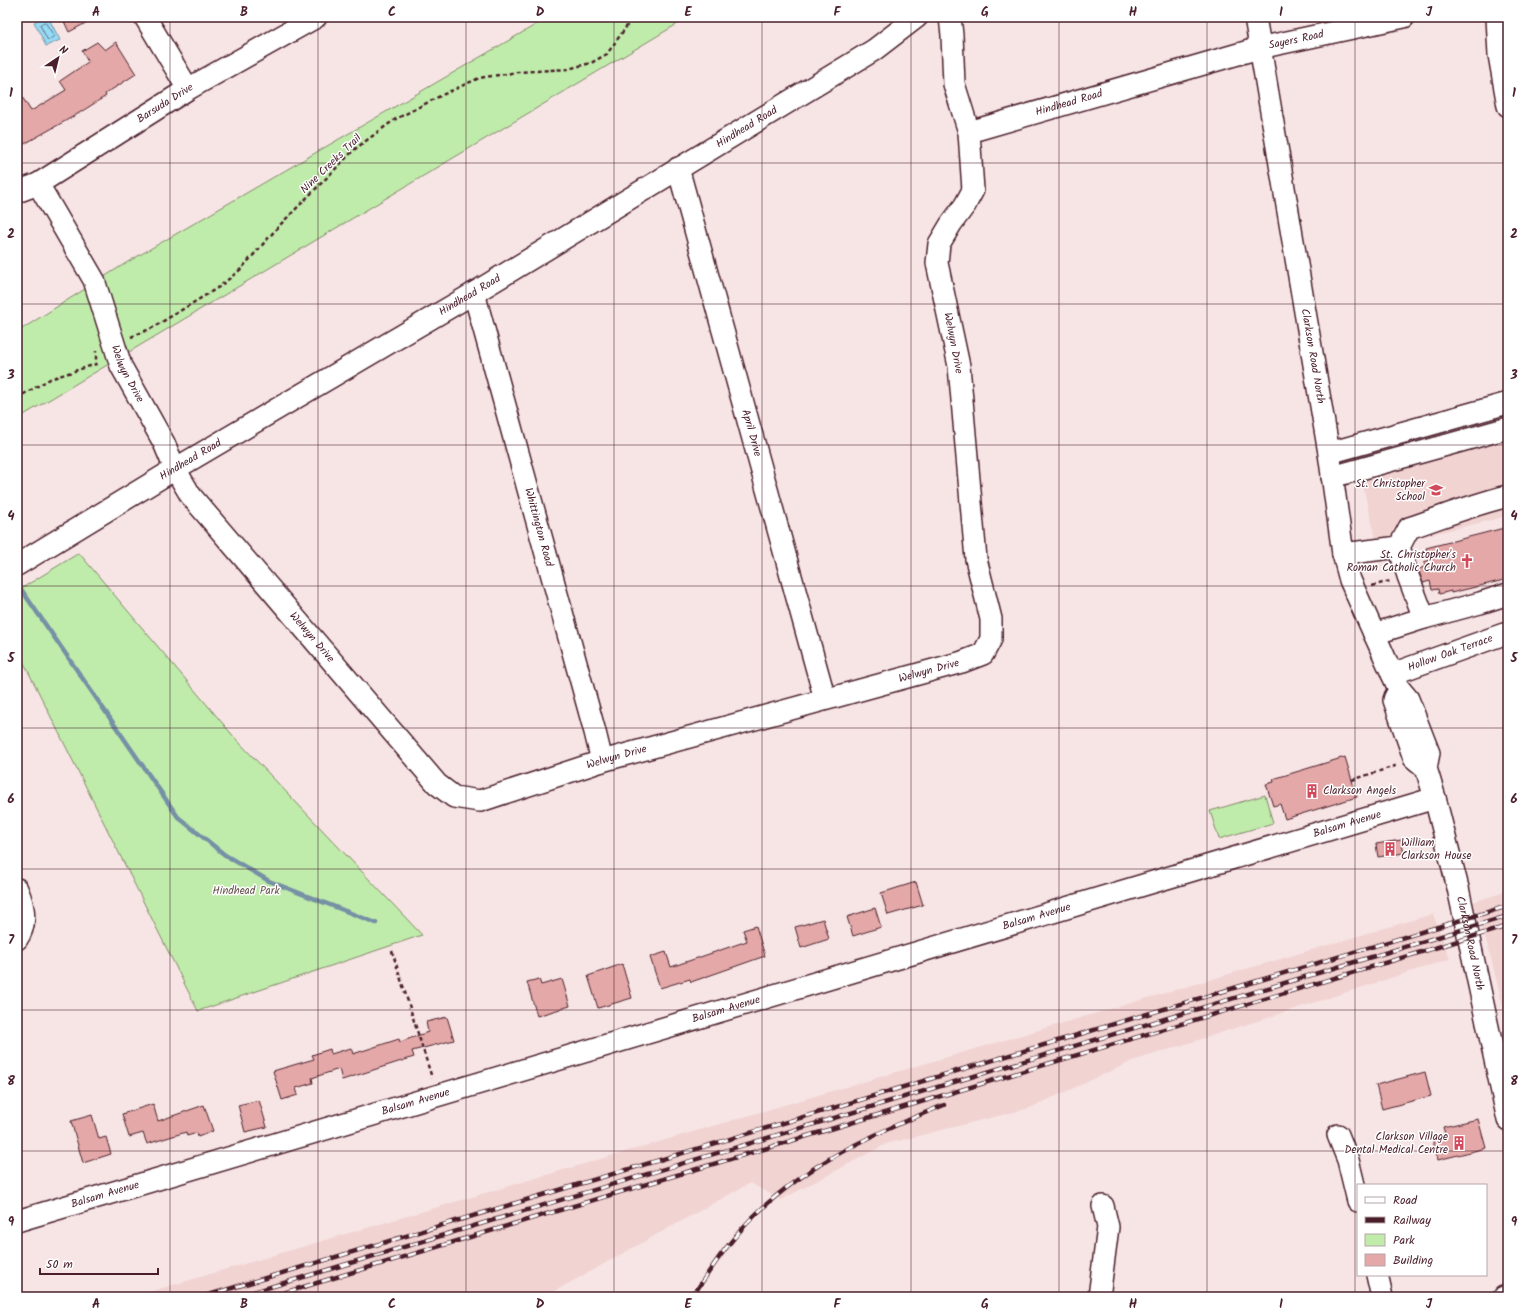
<svg xmlns="http://www.w3.org/2000/svg" width="1525" height="1314" font-family="Kalam,sans-serif">
  <rect width="100%" height="100%" fill="#f7e5e5"/>
  <filter id="ink" filterUnits="userSpaceOnUse"><feTurbulence type="fractalNoise" baseFrequency=".025" numOctaves="2"/><feDisplacementMap in="SourceGraphic" scale="8" xChannelSelector="R" yChannelSelector="G"/><feConvolveMatrix kernelMatrix="1 2 1 2 8 2 1 2 1" color-interpolation-filters="sRGB"/></filter>
  <g filter="url(#ink)">
    <g fill="#f1d3d2">
      <path d="M1508 421V516L1378 547 1357 463Z"/>
      <path d="M1508 891V1026L1487 943 1473 902Z"/>
      <path d="M1433 914 1450 959 1133 1061 1030 1108 886 1144 781 1200 750 1183 544 1297H132Z"/>
    </g>
    <g fill="#bfecaa" stroke="#84866a">
      <path d="M549 17H689L17 419V332L126 263Z"/>
      <path d="M79 553 235 738 422 935 198 1011 17 649V591Z"/>
      <path d="M1265 795 1273 823 1219 839 1210 811Z"/>
    </g>
    <path fill="#94dcf6" stroke="#7690a5" d="M45 17H48L60 40 46 46 34 22Z"/>
    <g fill="none" stroke-linecap="round" stroke-linejoin="round">
      <path stroke="#686b7c" stroke-width="1" d="M45 22 54 36 49 40 47 39 40 25Z"/>
      <path stroke="#7690a5" stroke-width="4.5" d="M17 581 21 589 178 817 225 855 269 881 376 923"/>
    </g>
    <g fill="#e3a8a7" stroke="#4a1f2b">
      <path d="M62 17H97L69 32Z"/>
      <path d="M97 42 105 50 116 42 136 74 105 94 106 96 76 115 17 148V89L31 111 66 90 60 81 88 62 82 51Z"/>
      <path d="M1508 527V579L1451 593V591L1439 594 1438 589 1432 590 1430 581 1423 583 1418 569 1425 567 1424 562 1430 560 1426 548Z"/>
      <path d="M1345 757 1357 797 1285 819 1280 804 1273 806 1266 784 1274 782 1273 779Z"/>
      <path d="M1401 840 1404 853 1378 857 1376 844Z"/>
      <path d="M916 882 923 905 888 915 881 893Z"/>
      <path d="M875 908 881 927 853 936 847 917Z"/>
      <path d="M823 919 829 939 801 948 795 927Z"/>
      <path d="M756 926 765 956 691 982 690 979 660 988 650 957 666 952 671 967 747 941 743 930Z"/>
      <path d="M622 964 632 998 598 1008 588 976Z"/>
      <path d="M539 979 541 985 562 979 570 1006 537 1016 527 982Z"/>
      <path d="M447 1017 454 1040 412 1051 414 1057 342 1080 339 1069 312 1078 313 1083 296 1088 298 1095 282 1100 273 1071 314 1059 312 1055 330 1049 331 1054 351 1048 353 1054 399 1039 400 1042 428 1032 426 1022Z"/>
      <path d="M1425 1072 1431 1096 1382 1109 1376 1085Z"/>
      <path d="M259 1100 267 1127 245 1132 238 1105Z"/>
      <path d="M153 1104 158 1121 204 1105 213 1131 198 1137 197 1133 187 1136 186 1132 147 1144 143 1133 129 1137 122 1114Z"/>
      <path d="M92 1115 99 1139 106 1137 111 1154 83 1163 71 1121Z"/>
      <path d="M1478 1119 1486 1148 1438 1160 1432 1137 1445 1134 1443 1127Z"/>
    </g>
    <g fill="none" stroke-linecap="round" stroke-linejoin="round">
      <defs>
        <g id="minor">
          <path d="M145 17 188 89"/>
          <path id="s1" d="M1255 17 1329 453 1343 554 1350 580 1398 687 1408 699 1429 753 1426 768 1435 798 1458 888 1508 1120"/>
          <path d="M1497 17 1499 55 1508 106"/>
          <path id="s2" d="M969 132 1259 48 1404 17"/>
          <path id="s3" d="M678 168 825 699"/>
          <path id="s4" d="M38 184 94 280 121 366 164 443 175 469 191 496 437 784 454 797 480 801 602 761 962 662 983 654 991 639V619L976 559 959 366 937 263 939 244 951 224 965 205 973 190 969 132 954 84 952 35 950 17"/>
          <path id="s5" d="M17 192 38 184 188 89 316 17"/>
          <path id="s6" d="M474 293 595 732 602 761"/>
          <path d="M1329 453 1508 403"/>
          <path d="M1332 477 1508 428"/>
          <path d="M1399 547 1408 576 1424 618"/>
          <path d="M1343 554 1399 547 1409 528C1442 517 1474 504 1508 496"/>
          <path id="s7" d="M17 565 175 469 474 293 874 50 917 17"/>
          <path d="M1374 634 1424 618 1480 603 1508 594"/>
          <path id="s8" d="M1392 674 1504 634 1508 635"/>
          <path d="M1395 697 1394 700 1414 758 1426 768"/>
          <path d="M17 889C24 905 28 923 17 939"/>
          <path d="M1338 1135 1348 1160 1358 1201"/>
          <path id="s9" d="M17 1221 1435 798"/>
          <path d="M1377 1275 1382 1297"/>
          <path d="M1099 1297 1108 1227 1103 1206"/>
          <path d="M1504 1297 1508 1296"/>
        </g>
      </defs>
      <use href="#minor" stroke="#4a1f2b" stroke-width="24"/>
      <g stroke="#4a1f2b" stroke-width="2.5" stroke-dasharray="4 3" stroke-linecap="butt">
        <path d="M131 337 152 328 219 287 241 269 279 226 355 149 394 120 440 96 479 78 518 72 568 69 591 63 607 54 633 17"/>
        <path d="M17 398 50 379 96 364V351"/>
        <path d="M1372 586 1390 581"/>
        <path d="M1352 780 1398 765"/>
        <path d="M392 951 432 1078"/>
      </g>
      <use href="#minor" stroke="#fff" stroke-width="21"/>
      <defs>
        <g id="rail">
          <path d="M202 1297 1508 906"/>
          <path d="M237 1297 1508 916"/>
          <path d="M270 1297 1508 926"/>
          <path d="M692 1297C710 1270 729 1241 752 1218 807 1163 873 1134 944 1105"/>
        </g>
      </defs>
      <use href="#rail" stroke="#4a1f2b" stroke-width="4.5"/>
      <use href="#rail" stroke="#fff" stroke-width="3" stroke-dasharray="9" stroke-linecap="butt"/>
    </g>
  </g>
  <path fill="none" stroke="#4a1f2b" stroke-width="1" stroke-opacity="0.55" d="M170 17V1297M318 17V1297M466 17V1297M614 17V1297M762 17V1297M911 17V1297M1059 17V1297M1207 17V1297M1355 17V1297M17 163H1508M17 304H1508M17 445H1508M17 586H1508M17 728H1508M17 869H1508M17 1010H1508M17 1151H1508"/>
  <defs>
    <symbol id="school-bare" viewBox="-9 -9 18 18"><path d="M0-5L7-2L0 1L-7-2ZM-4 1L0 2.5L4 1V4Q0 6-4 4Z" fill="#d1495b" stroke="#fff" stroke-width="2.5" paint-order="stroke"/></symbol>
    <symbol id="church-bare" viewBox="-9 -9 18 18"><path d="M-1.2-6h2.4v3.5h3.3v2.4h-3.3V6h-2.4V-.1h-3.3v-2.4h3.3Z" fill="#d1495b" stroke="#fff" stroke-width="2.5" paint-order="stroke"/></symbol>
    <symbol id="building-bare" viewBox="-9 -9 18 18"><path d="M-4-6H4V6H1V3H-1V6H-4ZM-2.5-4.3h1.7v1.8h-1.7ZM.8-4.3h1.7v1.8H.8ZM-2.5-1h1.7V.8h-1.7ZM.8-1h1.7V.8H.8Z" fill="#d1495b" stroke="#fff" stroke-width="2.5" paint-order="stroke"/></symbol>
  </defs>
  <g fill-rule="evenodd">
    <use href="#school-bare" x="1426" y="480" width="20" height="20"/>
    <use href="#church-bare" x="1457" y="551" width="20" height="20"/>
    <use href="#building-bare" x="1302" y="781" width="20" height="20"/>
    <use href="#building-bare" x="1380" y="839" width="20" height="20"/>
    <use href="#building-bare" x="1449" y="1133" width="20" height="20"/>
  </g>
  <g text-anchor="middle" dominant-baseline="central" stroke-width="3" stroke-linejoin="round" paint-order="stroke">
    <g font-size="11" fill="#4a1f2b" stroke="#fff">
      <text stroke="none"><textPath href="#s2" startOffset="340">Sayers Road</textPath></text>
      <text stroke="none"><textPath href="#s2" startOffset="104">Hindhead Road</textPath></text>
      <text stroke="none"><textPath href="#s5" startOffset="173">Barsuda Drive</textPath></text>
      <text stroke="none"><textPath href="#s7" startOffset="851">Hindhead Road</textPath></text>
      <text transform="translate(331 164) rotate(-44)">Nine Creeks Trail</text>
      <text stroke="none"><textPath href="#s7" startOffset="527">Hindhead Road</textPath></text>
      <text transform="translate(953 343) rotate(79)">Welwyn Drive</text>
      <text stroke="none"><textPath href="#s1" startOffset="344">Clarkson Road North</textPath></text>
      <text stroke="none"><textPath href="#s4" startOffset="211">Welwyn Drive</textPath></text>
      <text stroke="none"><textPath href="#s3" startOffset="275">April Drive</textPath></text>
      <text stroke="none"><textPath href="#s7" startOffset="203">Hindhead Road</textPath></text>
      <text stroke="none"><textPath href="#s6" startOffset="243">Whittington Road</textPath></text>
      <text stroke="none"><textPath href="#s4" startOffset="535">Welwyn Drive</textPath></text>
      <text stroke="none"><textPath href="#s8" startOffset="62">Hollow Oak Terrace</textPath></text>
      <text stroke="none"><textPath href="#s4" startOffset="1243">Welwyn Drive</textPath></text>
      <text stroke="none"><textPath href="#s4" startOffset="919">Welwyn Drive</textPath></text>
      <text stroke="none"><textPath href="#s9" startOffset="1388">Balsam Avenue</textPath></text>
      <text stroke="none"><textPath href="#s9" startOffset="1064">Balsam Avenue</textPath></text>
      <text stroke="none"><textPath href="#s1" startOffset="958">Clarkson Road North</textPath></text>
      <text stroke="none"><textPath href="#s9" startOffset="740">Balsam Avenue</textPath></text>
      <text stroke="none"><textPath href="#s9" startOffset="416">Balsam Avenue</textPath></text>
      <text stroke="none"><textPath href="#s9" startOffset="92">Balsam Avenue</textPath></text>
    </g>
    <g font-size="11" fill="#4a1f2b" stroke="#fff" text-anchor="end">
      <text x="1425" y="484">St. Christopher<tspan x="1425" dy="13">School</tspan></text>
      <text x="1456" y="555">St. Christopher's<tspan x="1456" dy="13">Roman Catholic Church</tspan></text>
      <text x="1323" y="791" text-anchor="start">Clarkson Angels</text>
      <text x="1401" y="843" text-anchor="start">William<tspan x="1401" dy="13">Clarkson House</tspan></text>
      <text x="1448" y="1137">Clarkson Village<tspan x="1448" dy="13">Dental Medical Centre</tspan></text>
    </g>
    <g font-size="11" fill="#67524b" stroke="#fff">
      <text x="246" y="891">Hindhead Park</text>
    </g>
  </g>
  <rect width="1525" height="1314" fill="none" stroke="#fff" stroke-width="44"/>
  <rect x="1357" y="1184" width="130" height="92" fill="#ffffff" stroke="#b7a5aa"/>
  <rect x="1365" y="1197" width="20" height="6" fill="#ffffff" stroke="#b7a5aa"/>
  <text x="1393" y="1204" font-size="12" fill="#4a1f2b">Road</text>
  <rect x="1365" y="1217" width="20" height="6" fill="#4a1f2b" stroke="#b7a5aa"/>
  <text x="1393" y="1224" font-size="12" fill="#4a1f2b">Railway</text>
  <rect x="1365" y="1234" width="20" height="12" fill="#bfecaa" stroke="#b7a5aa"/>
  <text x="1393" y="1244" font-size="12" fill="#4a1f2b">Park</text>
  <rect x="1365" y="1254" width="20" height="12" fill="#e3a8a7" stroke="#b7a5aa"/>
  <text x="1393" y="1264" font-size="12" fill="#4a1f2b">Building</text>
  <g transform="translate(58 58) rotate(35)" stroke="#ffffff" stroke-width="3" paint-order="stroke">
  <path d="M0-3L7 15L0 10L-7 15Z" fill="#4a1f2b"/>
  <text y="-6" font-size="11" font-weight="bold" text-anchor="middle" fill="#4a1f2b">N</text>
  </g>
  <path d="M40 1268v6h118v-6" fill="none" stroke="#4a1f2b" stroke-width="2"/>
  <text x="46" y="1268" font-size="12" fill="#4a1f2b" stroke="#ffffff" stroke-width="3" paint-order="stroke">50 m</text>
  <rect x="22" y="22" width="1481" height="1270" fill="none" stroke="#4a1f2b" stroke-width="1.5"/>
  <g font-size="13" text-anchor="middle" font-weight="bold" fill="#4a1f2b">
    <text x="96" y="16">A</text>
    <text x="244" y="16">B</text>
    <text x="392" y="16">C</text>
    <text x="540" y="16">D</text>
    <text x="688" y="16">E</text>
    <text x="837" y="16">F</text>
    <text x="985" y="16">G</text>
    <text x="1133" y="16">H</text>
    <text x="1281" y="16">I</text>
    <text x="1429" y="16">J</text>
    <text x="11" y="97">1</text>
    <text x="1514" y="97">1</text>
    <text x="11" y="238">2</text>
    <text x="1514" y="238">2</text>
    <text x="11" y="379">3</text>
    <text x="1514" y="379">3</text>
    <text x="11" y="520">4</text>
    <text x="1514" y="520">4</text>
    <text x="11" y="662">5</text>
    <text x="1514" y="662">5</text>
    <text x="11" y="803">6</text>
    <text x="1514" y="803">6</text>
    <text x="11" y="944">7</text>
    <text x="1514" y="944">7</text>
    <text x="11" y="1085">8</text>
    <text x="1514" y="1085">8</text>
    <text x="11" y="1226">9</text>
    <text x="1514" y="1226">9</text>
    <text x="96" y="1308">A</text>
    <text x="244" y="1308">B</text>
    <text x="392" y="1308">C</text>
    <text x="540" y="1308">D</text>
    <text x="688" y="1308">E</text>
    <text x="837" y="1308">F</text>
    <text x="985" y="1308">G</text>
    <text x="1133" y="1308">H</text>
    <text x="1281" y="1308">I</text>
    <text x="1429" y="1308">J</text>
  </g>
</svg>
